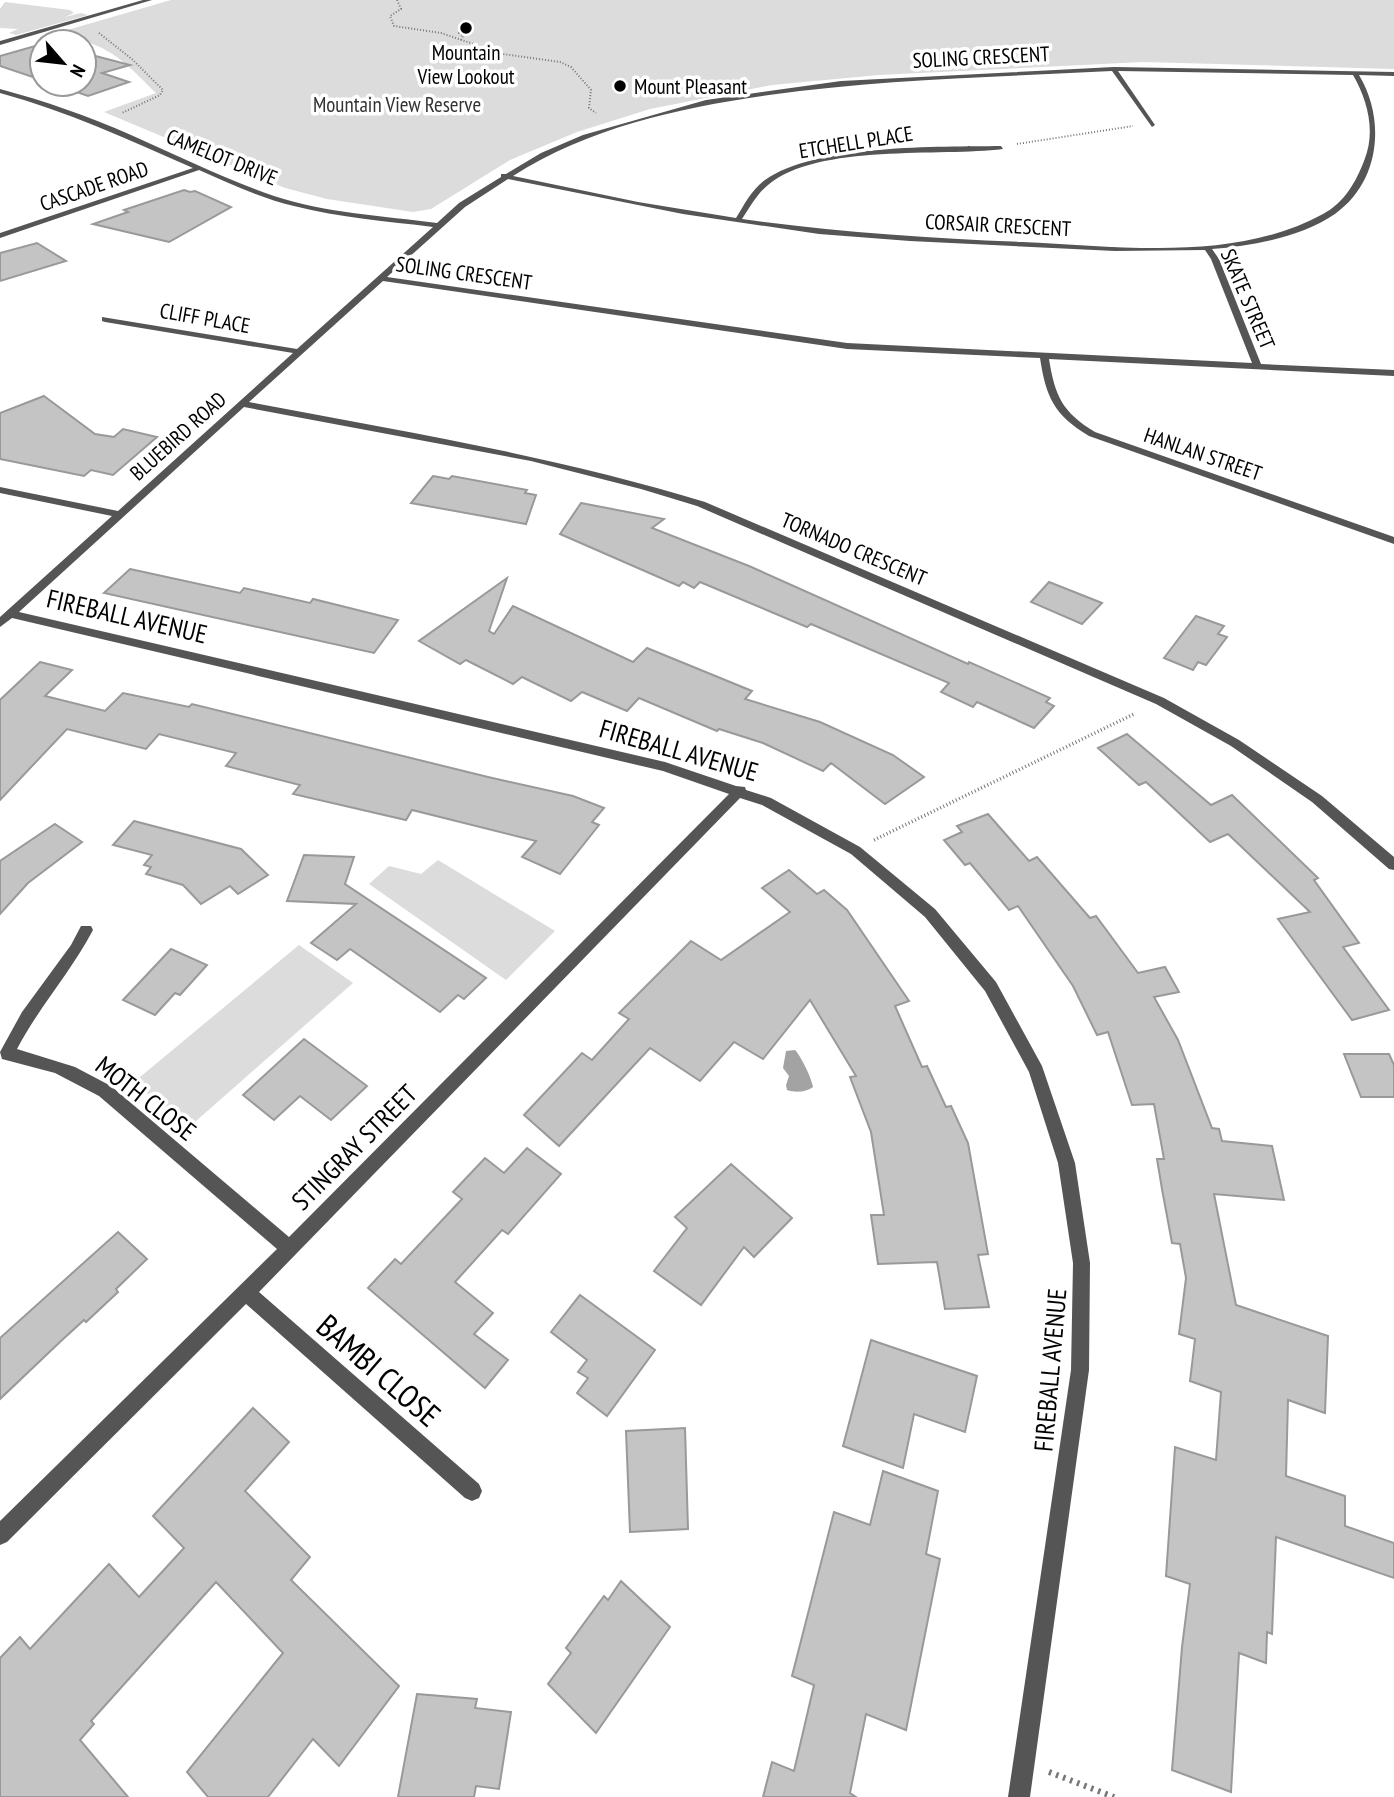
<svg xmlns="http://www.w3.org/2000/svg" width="1394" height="1797" font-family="'PT Sans Narrow',sans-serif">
  <rect width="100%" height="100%" fill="#fff"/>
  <g fill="#dcdcdc">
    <path d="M171 0H1394V69L1143 62 879 75 772 85 650 109 577 132 510 160 431 209 413 212 327 199 285 188 104 112 156 93C118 55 111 47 57 33Z"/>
    <path d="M5 2 70 10 74 13 65 17 81 13 88 15 16 35 9 33 18 29 0 28V9Z"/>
    <path d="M438 860 555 931 506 980 369 884 389 866 421 874Z"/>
    <path d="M299 945 353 983 188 1128 134 1082Z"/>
  </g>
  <path fill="#a3a3a3" d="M795 1050C801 1056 812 1079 813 1087 807 1092 795 1093 787 1090L786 1085 789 1076 783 1068 786 1051Z"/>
  <g fill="#c4c4c4" stroke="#999" stroke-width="2">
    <path d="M42 44V80L0 66V56Z"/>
    <path d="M84 53 130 65 102 73 129 82 88 96 54 84H84Z"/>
    <path d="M184 190 190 192 195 191 231 207 169 242 93 224 128 212 124 210Z"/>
    <path d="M37 243 66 261 0 281V253Z"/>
    <path d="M44 396 95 434 114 437 123 429 157 437 113 475 91 470 84 476 0 459V413Z"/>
    <path d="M433 476 449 479 452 476 527 490 525 493 536 495 526 524 411 503Z"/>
    <path d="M581 503 664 519 652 528 749 566 968 664 969 662 1050 698 1046 702 1054 706 1034 728 977 702 973 707 941 692 949 683 811 624 807 627 700 582 694 588 683 582 679 586 560 534Z"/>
    <path d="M130 569 240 593 244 588 310 603 313 599 398 620 374 653 104 593Z"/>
    <path d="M507 578 489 631 494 634 513 606 633 662 647 648 752 691 745 699 820 722 893 755 924 777 885 804 831 763 823 771 763 743 719 729 717 731 639 698 627 711 582 692 571 701 522 677 513 684 466 660 460 664 419 641Z"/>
    <path d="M1049 582 1102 603 1082 624 1031 602Z"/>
    <path d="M1196 616 1224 626 1218 634 1227 637 1206 665 1198 662 1193 670 1164 658Z"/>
    <path d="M40 662 72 670 45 696 105 711 123 693 189 707 192 704 488 777 573 796 604 808 592 822 599 825 560 874 522 857 536 841 412 810 406 820 293 794 300 785 226 766 236 753 159 734 146 749 67 729 0 800V700Z"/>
    <path d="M1127 734 1211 805 1232 795 1318 878 1314 880 1359 943 1343 947 1389 1010 1352 1020 1278 919 1310 912 1228 834 1210 842 1146 782 1139 785 1098 748Z"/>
    <path d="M988 814 1029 861 1037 857 1090 918 1096 916 1138 973 1165 967 1179 992 1154 997 1178 1040 1212 1128 1219 1129 1222 1141 1272 1146 1284 1200 1214 1194 1236 1305 1328 1336 1325 1413 1288 1400 1286 1476 1345 1496V1526L1394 1543V1578L1276 1537 1272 1634 1267 1632 1266 1663 1239 1653 1231 1792 1172 1770 1182 1647 1190 1584 1166 1576 1175 1447 1216 1460 1221 1392 1190 1381 1195 1339 1179 1334 1186 1278 1180 1244 1172 1243 1162 1189 1157 1159H1164L1154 1104 1132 1105 1108 1032 1097 1035 1073 986 1018 906 1009 910 970 863 965 865 944 840 962 832 957 826Z"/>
    <path d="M134 821 241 849 268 875 238 894 230 886 201 904 183 885 146 874 151 867 144 865 152 855 113 845Z"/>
    <path d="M55 824 82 842 28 883 0 914V861Z"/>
    <path d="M304 855 354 857 345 884 486 978 464 999 458 995 440 1012 350 949 337 960 311 943 356 904 287 901Z"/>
    <path d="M789 870 817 894 824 890 847 910 909 1001 895 1006 922 1067 927 1066 946 1107 951 1106 968 1143 988 1254 978 1255 989 1307 945 1309 937 1262 878 1264 871 1215H884L871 1132 850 1077 856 1076 810 1000 763 1059 734 1042 700 1081 650 1048 559 1146 524 1115 582 1053 592 1060 629 1019 619 1013 691 941 721 960 790 912 762 888Z"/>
    <path d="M171 949 207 965 180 995 175 993 155 1015 123 1000Z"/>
    <path d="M304 1039 367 1086 331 1120 300 1096 274 1120 243 1095Z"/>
    <path d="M1344 1054H1389L1394 1065V1097H1361Z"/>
    <path d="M527 1148 561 1174 508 1234 502 1230 455 1282 493 1313 474 1334 508 1360 485 1388 368 1288 395 1259 401 1264 462 1199 453 1192 485 1158 504 1173Z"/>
    <path d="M731 1164 792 1218 754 1257 744 1247 701 1305 654 1271 687 1228 675 1217Z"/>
    <path d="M118 1232 147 1259 116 1289 118 1292 86 1322 84 1320 61 1341 0 1399V1338Z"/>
    <path d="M580 1295 655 1350 607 1416 577 1393 588 1378 578 1372 587 1360 551 1332Z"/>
    <path d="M871 1340 977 1376 965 1432 914 1414 903 1468 843 1446Z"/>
    <path d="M253 1408 289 1442 245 1491 310 1557 291 1580 399 1686 339 1766 313 1739 268 1797H208L187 1772 283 1653 216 1582 91 1721 94 1724 80 1740 128 1797H0V1658L20 1637 30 1649 109 1564 139 1597 184 1548 153 1516Z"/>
    <path d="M685 1428 688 1529 630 1532 626 1431Z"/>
    <path d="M883 1471 938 1491 926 1554 940 1559 906 1730 866 1714 850 1793 856 1797H763L772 1762 794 1771 814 1685 792 1676 834 1512 870 1525Z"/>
    <path d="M621 1581 670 1627 596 1733 548 1684 571 1653 566 1648 604 1596 608 1600Z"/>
    <path d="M417 1694 477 1699 475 1708 511 1712 499 1789 476 1786 474 1797H398Z"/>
  </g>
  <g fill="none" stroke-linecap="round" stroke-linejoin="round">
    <g stroke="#777" stroke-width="2" stroke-dasharray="1 2" stroke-linecap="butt">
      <path d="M397 0 401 9 390 16 394 26 441 33 503 54 560 62 571 67 591 90 589 108 596 113"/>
      <path d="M99 33 133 60 163 90 160 95 122 113"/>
      <path d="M461 40 463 36 459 33 466 28"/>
      <path d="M1017 144 1133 126"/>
    </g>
    <path stroke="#777" stroke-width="3.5" stroke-dasharray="1 2.5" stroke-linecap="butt" d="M874 840 1134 714"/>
    <path stroke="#777" stroke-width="6" stroke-dasharray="2.5 5" stroke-linecap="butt" d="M1049 1772 1114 1797"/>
    <g fill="#555" fill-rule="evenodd">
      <path d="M143 0H152L0 45V41Z"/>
      <path d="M1114 67 1394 72V76L1359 75C1386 120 1380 182 1335 214 1301 237 1253 246 1212 249L1219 259 1261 364 1394 370V376L1049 359C1055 396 1062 412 1095 432L1394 537V544L1089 436C1054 415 1046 397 1040 358L847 349 383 281 249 402C402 431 555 456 705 502L1164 698 1239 740 1322 796 1394 857V870L1389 869 1312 802 1231 746 1156 704 697 506 641 489 531 461 244 407 19 612 665 762 736 786 745 787 746 790 771 798 860 847 935 909 996 982 1042 1066 1075 1163 1090 1263 1089 1370 1030 1797H1008L1071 1370 1073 1263 1058 1163 1029 1072 985 991 925 917 851 854 762 805 740 798 259 1292 479 1484 482 1491 479 1498 472 1501 465 1498 246 1304 7 1542 0 1545V1521L277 1249 99 1096 55 1073 2 1059 0 1052 22 1012 71 945 81 926H91L93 930C71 972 39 1007 17 1049L75 1067 111 1086 289 1237 729 794 663 771 12 618 0 627V617L112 516 0 493V487L118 511 293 353 105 322 102 321V317L297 349 433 227C387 221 340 218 294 206 261 198 230 184 199 170L0 238V233L193 168C129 140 67 111 0 93V89C45 101 88 116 131 135 178 156 225 179 274 196 326 213 383 216 437 223L459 203 501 177V174H506L541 153 583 135 706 100 841 81ZM1112 71 1152 127 1155 125 1118 71 1353 75C1368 101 1376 132 1364 161 1356 182 1344 203 1323 214 1233 263 1120 246 1022 242 928 238 835 232 742 219 750 207 757 194 768 185 818 143 941 157 1003 149L1001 146C939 147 816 144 765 180 752 189 744 205 736 218L638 202 513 176C590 127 679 108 769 95 882 79 998 77 1112 71ZM508 179 683 214 819 234 910 241 1115 251 1205 250 1211 259 1252 363 847 343 387 277 465 207Z"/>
    </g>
  </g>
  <g fill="#000" stroke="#fff" stroke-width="2.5">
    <circle cx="466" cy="28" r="7"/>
    <circle cx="620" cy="86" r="7"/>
  </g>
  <g text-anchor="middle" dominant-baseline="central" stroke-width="7" stroke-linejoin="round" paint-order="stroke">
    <g font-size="21" fill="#000" stroke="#fff">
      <text x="466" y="52">Mountain<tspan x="466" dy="24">View Lookout</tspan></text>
      <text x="634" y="86" text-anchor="start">Mount Pleasant</text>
    </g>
    <g font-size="21" fill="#000" stroke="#fff">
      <text transform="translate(981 57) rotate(-3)">SOLING CRESCENT</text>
      <text transform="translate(856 142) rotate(-9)">ETCHELL PLACE</text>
      <text transform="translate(222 157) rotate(22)">CAMELOT DRIVE</text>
      <text transform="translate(94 186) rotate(-19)">CASCADE ROAD</text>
      <text transform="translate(998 225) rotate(3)">CORSAIR CRESCENT</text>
      <text transform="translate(464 273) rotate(8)">SOLING CRESCENT</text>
      <text transform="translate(1248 299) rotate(67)">SKATE STREET</text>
      <text transform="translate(205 318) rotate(10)">CLIFF PLACE</text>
      <text transform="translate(178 436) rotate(-42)">BLUEBIRD ROAD</text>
      <text transform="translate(1203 454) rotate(19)">HANLAN STREET</text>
      <text transform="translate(854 549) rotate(23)">TORNADO CRESCENT</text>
    </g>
    <g font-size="21" fill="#333" stroke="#fff">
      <text x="397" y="104">Mountain View Reserve</text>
    </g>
    <g font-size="26" fill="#000" stroke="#fff">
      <text transform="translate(127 616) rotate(13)">FIREBALL AVENUE</text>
      <text transform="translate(679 750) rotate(16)">FIREBALL AVENUE</text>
      <text transform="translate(146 1098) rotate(38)">MOTH CLOSE</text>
      <text transform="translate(354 1147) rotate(-45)">STINGRAY STREET</text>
      <text transform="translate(1050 1370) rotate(-85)">FIREBALL AVENUE</text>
    </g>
    <g font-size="32" fill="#000" stroke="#fff">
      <text transform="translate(379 1370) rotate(41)">BAMBI CLOSE</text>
    </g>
  </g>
  <g transform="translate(63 63) rotate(118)"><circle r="33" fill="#ffffff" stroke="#999999" stroke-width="2"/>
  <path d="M0-5L12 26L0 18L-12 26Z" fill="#000000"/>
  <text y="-10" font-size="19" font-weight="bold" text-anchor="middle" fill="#000000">N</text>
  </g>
</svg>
